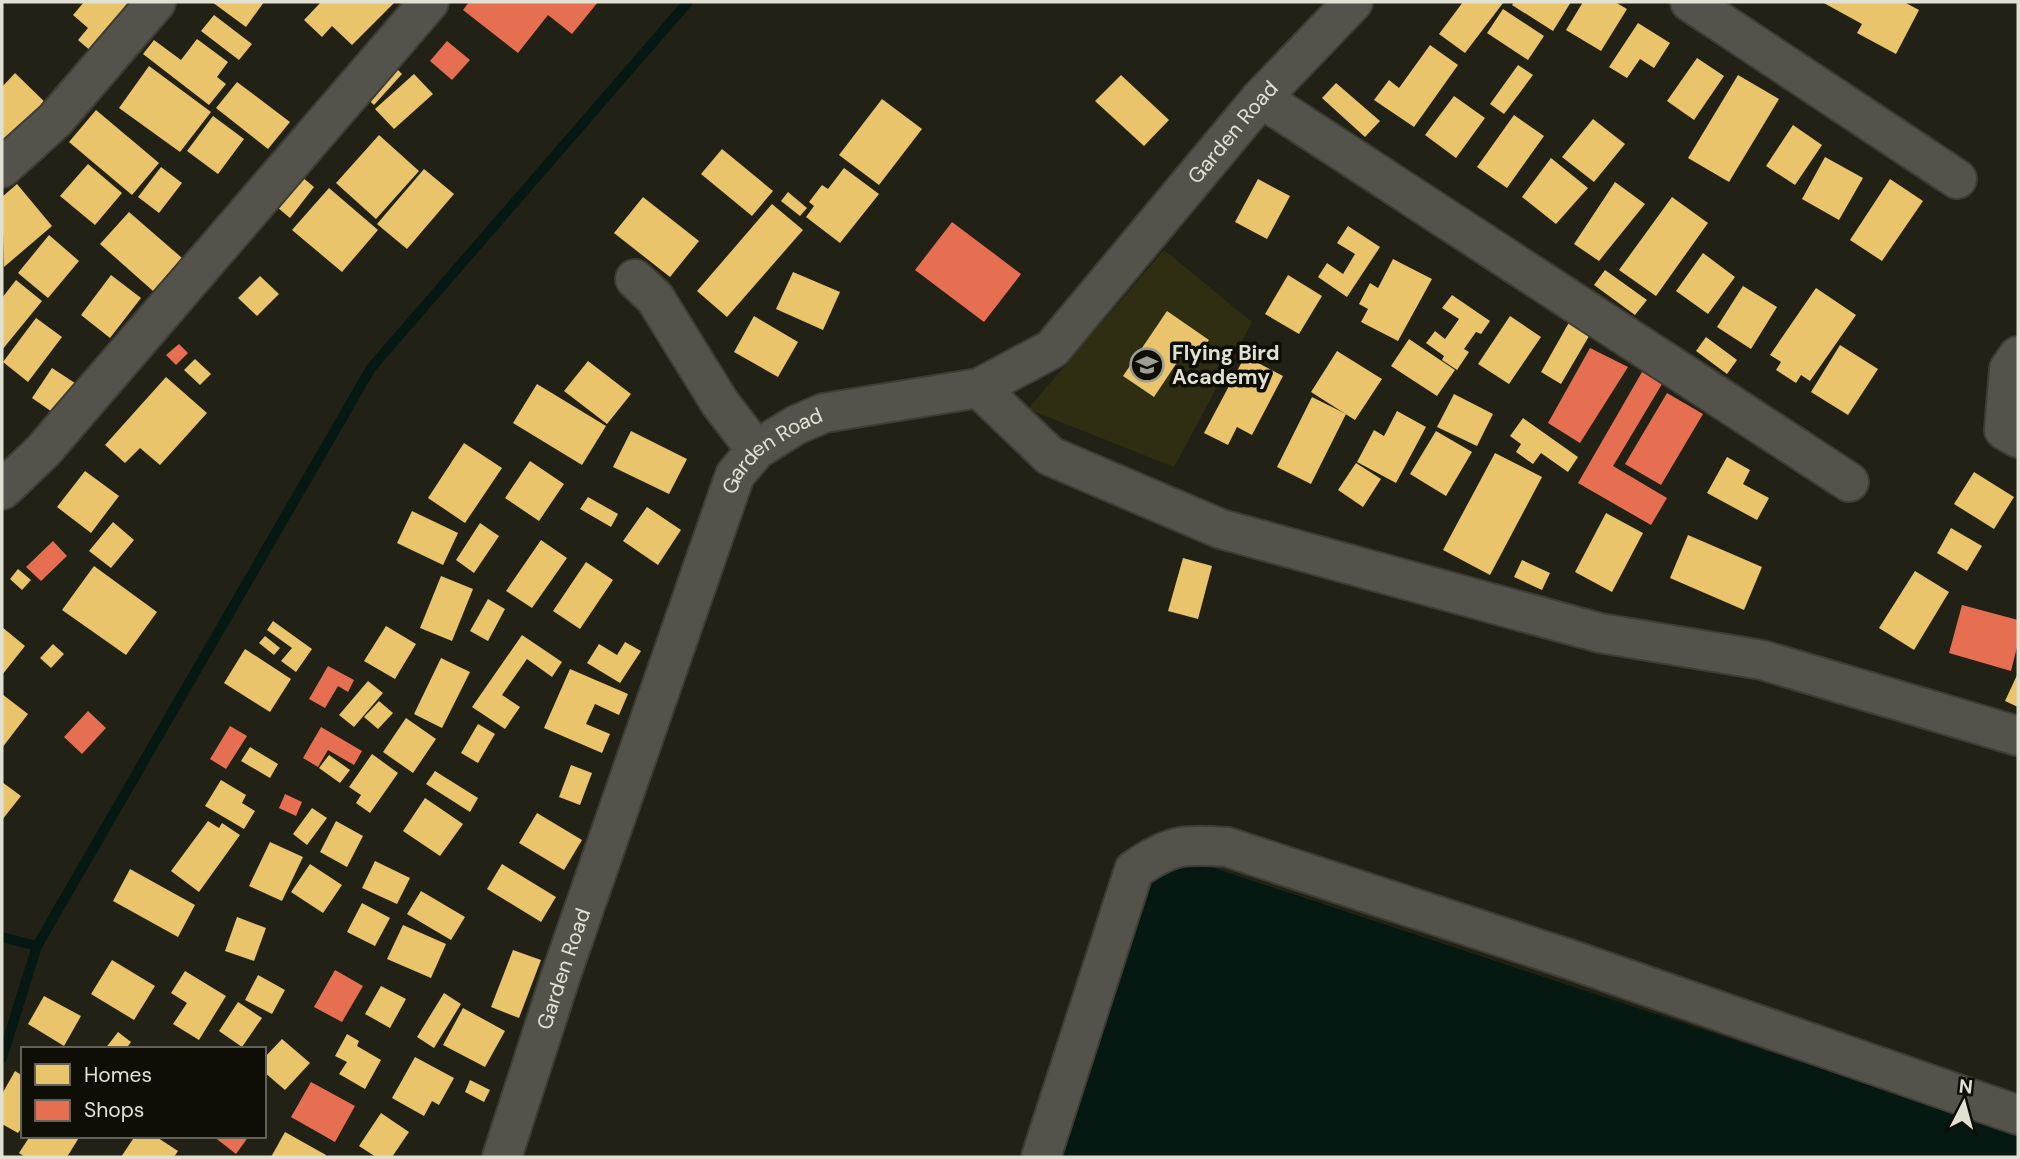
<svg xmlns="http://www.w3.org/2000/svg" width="2020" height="1159" font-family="'DM Sans',sans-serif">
  <rect width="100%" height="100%" fill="#222116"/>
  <path fill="#2f2e13" d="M1164 250 1252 322 1174 467 1028 409Z"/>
  <path fill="#051811" d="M1199 863 2018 1134V1157H1058L1145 882 1158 869Z"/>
  <g fill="#e9c46a">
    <path d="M84 2H138L99 58 78 40 88 28 73 15Z"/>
    <path d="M212 2H264L246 27Z"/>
    <path d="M321 2H395L352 45 332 26 322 37 304 20Z"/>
    <path d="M1463 2 1503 3 1465 53 1439 34Z"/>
    <path d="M1514 2H1571L1553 31 1512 5Z"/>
    <path d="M1583 2H1615L1627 9 1601 51 1566 30Z"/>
    <path d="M1822 2H1904L1919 10 1896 54 1857 33 1862 24Z"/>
    <path d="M1503 9 1544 36 1528 60 1487 33Z"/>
    <path d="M214 15 252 44 239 60 201 31Z"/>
    <path d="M1638 23 1670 43 1654 68 1640 59 1627 78 1609 67Z"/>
    <path d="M197 39 228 62 217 77 226 84 209 105 143 54 154 40 181 60Z"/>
    <path d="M1430 45 1458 65 1414 127 1374 100 1389 80 1399 88Z"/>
    <path d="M1697 58 1724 76 1694 120 1667 101Z"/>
    <path d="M390 62 402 74 374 105 361 93Z"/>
    <path d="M1518 65 1533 75 1504 114 1490 104Z"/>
    <path d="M149 66 211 112 180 152 119 108Z"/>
    <path d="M15 73 53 110 2 145V87Z"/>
    <path d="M414 74 433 94 394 129 375 109Z"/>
    <path d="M1121 75 1169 120 1144 146 1095 101Z"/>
    <path d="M1738 75 1779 99 1729 182 1688 158Z"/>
    <path d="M237 82 290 122 268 149 216 108Z"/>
    <path d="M1336 83 1380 121 1365 137 1322 98Z"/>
    <path d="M1454 96 1485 118 1456 158 1425 135Z"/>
    <path d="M882 99 922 129 879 185 839 155Z"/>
    <path d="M96 110 159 163 132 195 69 142Z"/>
    <path d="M1514 115 1544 136 1507 188 1477 167Z"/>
    <path d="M213 116 244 139 218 174 187 151Z"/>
    <path d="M1593 119 1625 144 1594 182 1562 157Z"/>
    <path d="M1793 125 1822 145 1795 185 1766 166Z"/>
    <path d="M379 135 419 171 376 219 336 183Z"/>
    <path d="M722 149 773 191 752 216 701 174Z"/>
    <path d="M1825 157 1863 178 1839 220 1802 199Z"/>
    <path d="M1551 158 1588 188 1556 224 1522 197Z"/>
    <path d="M88 164 122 193 95 225 60 196Z"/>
    <path d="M161 167 182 183 159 213 138 197Z"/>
    <path d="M844 168 879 194 840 243 806 217 814 206 809 202 822 185 828 189Z"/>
    <path d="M424 169 454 194 407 249 377 224Z"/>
    <path d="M296 172 314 187 290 218 271 202Z"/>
    <path d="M1258 179 1290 196 1267 239 1235 222Z"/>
    <path d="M1890 179 1923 201 1882 261 1850 240Z"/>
    <path d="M1615 182 1645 204 1599 261 1574 244Z"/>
    <path d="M17 184 52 226 4 267 2 197Z"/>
    <path d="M329 188 378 230 342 272 292 230Z"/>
    <path d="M788 192 807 208 800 216 781 201Z"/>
    <path d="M643 197 699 241 670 277 614 233Z"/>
    <path d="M1672 197 1708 223 1656 296 1619 270Z"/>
    <path d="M772 204 803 230 727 317 697 291Z"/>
    <path d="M129 212 182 258 153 291 100 244Z"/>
    <path d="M1348 226 1380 247 1347 297 1318 277 1327 263 1343 274 1355 254 1337 243Z"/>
    <path d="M49 235 79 261 48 298 18 273Z"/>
    <path d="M1703 253 1735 277 1708 314 1676 291Z"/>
    <path d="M1393 259 1432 279 1398 341 1361 322 1368 309 1359 304 1370 283 1378 288Z"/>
    <path d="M1605 270 1647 300 1635 315 1594 285Z"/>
    <path d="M793 272 840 292 823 330 776 309Z"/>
    <path d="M111 275 141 298 110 338 81 315Z"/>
    <path d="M1288 275 1322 296 1299 334 1265 314Z"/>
    <path d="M260 276 279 294 257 316 238 298Z"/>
    <path d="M16 280 42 301 2 350V298Z"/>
    <path d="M1743 286 1777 307 1751 349 1717 327Z"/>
    <path d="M1816 288 1856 315 1810 381 1801 375 1796 383 1776 370 1781 362 1770 355Z"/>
    <path d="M1452 295 1490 321 1481 334 1476 332 1464 349 1469 352 1457 370 1442 360 1444 356 1426 343 1435 331 1445 339 1459 319 1442 308Z"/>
    <path d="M1167 311 1209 340 1197 357 1186 349 1154 397 1123 376Z"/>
    <path d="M754 316 798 342 778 377 734 352Z"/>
    <path d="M1510 316 1541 337 1509 384 1478 364Z"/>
    <path d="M36 318 62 337 28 382 3 362Z"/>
    <path d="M1571 319 1592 331 1561 384 1541 372Z"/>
    <path d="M1706 337 1737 360 1727 374 1696 351Z"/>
    <path d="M1409 339 1455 370 1437 396 1391 366Z"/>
    <path d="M1840 345 1878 369 1848 415 1811 392Z"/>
    <path d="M1337 351 1382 379 1355 420 1311 392Z"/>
    <path d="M1245 356 1283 376 1252 435 1237 427 1228 445 1204 433Z"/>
    <path d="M195 359 211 374 200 385 184 370Z"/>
    <path d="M588 361 631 394 607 424 564 391Z"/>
    <path d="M52 368 78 385 58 416 32 398Z"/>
    <path d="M166 377 207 413 160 465 140 448 125 463 105 445Z"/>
    <path d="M537 384 606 426 582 465 513 423Z"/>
    <path d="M1454 394 1493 414 1477 446 1437 427Z"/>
    <path d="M1312 397 1346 414 1311 484 1277 467Z"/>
    <path d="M1397 411 1426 427 1396 483 1357 462 1374 430 1384 436Z"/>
    <path d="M1523 418 1578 457 1568 472 1541 453 1533 464 1516 452 1521 444 1510 436Z"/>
    <path d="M631 431 687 459 669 494 613 467Z"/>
    <path d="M1436 431 1472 452 1446 496 1410 474Z"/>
    <path d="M464 443 502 468 465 523 428 498Z"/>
    <path d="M1495 453 1542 477 1490 575 1443 550Z"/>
    <path d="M1727 457 1750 470 1743 484 1769 498 1757 520 1707 493Z"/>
    <path d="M530 461 564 484 539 521 505 498Z"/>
    <path d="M1356 463 1381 479 1363 507 1338 490Z"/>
    <path d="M85 471 119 496 91 533 57 507Z"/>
    <path d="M1974 472 2014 497 1994 529 1954 504Z"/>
    <path d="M588 497 618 514 611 527 580 509Z"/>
    <path d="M647 507 681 530 658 565 623 541Z"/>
    <path d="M412 511 458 533 443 565 397 543Z"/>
    <path d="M1606 513 1643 533 1612 592 1575 572Z"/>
    <path d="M113 522 134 540 111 568 89 551Z"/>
    <path d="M480 523 499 536 474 573 456 560Z"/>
    <path d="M1951 528 1982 546 1967 571 1937 553Z"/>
    <path d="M1688 535 1762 567 1744 610 1670 578Z"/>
    <path d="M541 540 567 558 532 608 506 591Z"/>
    <path d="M1183 558 1212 566 1198 619 1168 611Z"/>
    <path d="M1522 560 1550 573 1542 590 1514 577Z"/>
    <path d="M586 562 613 580 580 629 553 611Z"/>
    <path d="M94 566 157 612 126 655 62 610Z"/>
    <path d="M18 569 31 580 22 590 10 579Z"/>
    <path d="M1915 571 1949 592 1914 650 1879 628Z"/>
    <path d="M441 576 473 589 452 641 420 628Z"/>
    <path d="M488 599 505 609 488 641 470 631Z"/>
    <path d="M273 621 312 649 296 672 281 661 292 648 267 630Z"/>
    <path d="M386 626 416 644 395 679 364 661Z"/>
    <path d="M2 627 25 646 2 675Z"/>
    <path d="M522 635 562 662 552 677 527 659 502 695 520 707 505 729 472 707Z"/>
    <path d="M265 636 280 648 274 655 259 643Z"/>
    <path d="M625 642 641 651 620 683 587 663 599 644 617 655Z"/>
    <path d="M53 644 64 654 51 668 40 658Z"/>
    <path d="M245 649 291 679 270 712 224 683Z"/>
    <path d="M441 658 470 672 442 728 414 714Z"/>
    <path d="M570 669 628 694 619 715 595 704 586 724 610 734 602 753 544 728Z"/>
    <path d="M2018 673V707L2005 701Z"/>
    <path d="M368 681 383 693 354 727 339 715Z"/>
    <path d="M2 694 28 714 2 748Z"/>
    <path d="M379 701 393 713 378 729 364 717Z"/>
    <path d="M406 718 436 739 413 773 383 752Z"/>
    <path d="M478 724 495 734 478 763 461 753Z"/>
    <path d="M250 747 278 764 270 778 241 761Z"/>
    <path d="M372 754 398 773 370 813 356 803 361 795 349 787Z"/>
    <path d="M329 755 350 770 340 783 319 768Z"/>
    <path d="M571 765 592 773 580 805 559 797Z"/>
    <path d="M435 771 478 798 470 812 426 784Z"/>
    <path d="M221 780 246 795 242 803 255 811 244 829 205 806Z"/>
    <path d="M2 782 21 796 2 820Z"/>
    <path d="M425 798 463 824 440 856 403 831Z"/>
    <path d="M312 808 327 818 307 845 293 834Z"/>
    <path d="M537 813 582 840 564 870 519 843Z"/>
    <path d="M208 821 219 828 222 823 240 835 199 892 171 871Z"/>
    <path d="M336 821 363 836 347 867 320 852Z"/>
    <path d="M270 842 303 857 282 901 249 886Z"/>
    <path d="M375 861 410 878 397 904 362 888Z"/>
    <path d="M310 864 342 885 323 913 291 892Z"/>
    <path d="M502 864 556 897 541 922 487 889Z"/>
    <path d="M130 869 195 905 178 937 113 901Z"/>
    <path d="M421 891 465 917 451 940 407 914Z"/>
    <path d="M362 903 390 918 375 946 347 932Z"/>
    <path d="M237 917 266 928 254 961 225 951Z"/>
    <path d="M403 925 446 944 431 978 387 959Z"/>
    <path d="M513 950 541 960 519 1018 491 1007Z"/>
    <path d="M112 960 155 986 134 1020 91 994Z"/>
    <path d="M185 971 226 996 199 1040 173 1024 187 1003 171 993Z"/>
    <path d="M258 975 285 990 272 1014 245 1000Z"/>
    <path d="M381 986 406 999 390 1028 365 1014Z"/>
    <path d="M444 993 461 1004 434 1048 417 1037Z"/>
    <path d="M44 996 81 1016 64 1046 28 1024Z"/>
    <path d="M238 1002 262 1018 242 1047 219 1031Z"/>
    <path d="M463 1008 505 1031 485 1067 443 1045Z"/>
    <path d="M118 1032 131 1042 126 1049H105Z"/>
    <path d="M347 1034 359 1041 357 1046 381 1060 365 1089 339 1074 347 1062 335 1056Z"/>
    <path d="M282 1039 310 1063 285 1090 264 1072V1058Z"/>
    <path d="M415 1057 454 1078 439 1105 432 1101 424 1116 392 1098Z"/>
    <path d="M15 1071 23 1076V1126L18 1133 2 1124V1094Z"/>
    <path d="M470 1080 490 1090 484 1102 465 1092Z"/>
    <path d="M381 1113 409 1132 392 1157H376L359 1146Z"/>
    <path d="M285 1132 326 1155 325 1157H271Z"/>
    <path d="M30 1136H80L67 1157H25L19 1153Z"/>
    <path d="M135 1136H155L178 1151 174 1157H121Z"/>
  </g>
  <g fill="#e76f51">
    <path d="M469 2H598L572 34 548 15 518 53 463 10Z"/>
    <path d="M447 41 470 60 452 80 430 61Z"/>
    <path d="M952 222 1021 274 984 322 915 270Z"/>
    <path d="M179 344 188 353 176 365 166 355Z"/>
    <path d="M1590 348 1628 367 1580 443 1548 423Z"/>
    <path d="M1642 372 1662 384 1613 466 1667 498 1651 525 1578 483Z"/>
    <path d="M1667 393 1703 414 1661 485 1625 464Z"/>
    <path d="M53 541 67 556 41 581 26 567Z"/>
    <path d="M1962 605 2018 620V643L2011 671 1949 653Z"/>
    <path d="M328 666 354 680 348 692 338 686 325 708 309 699Z"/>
    <path d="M88 711 106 728 82 754 64 737Z"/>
    <path d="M230 726 247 736 226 769 210 759Z"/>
    <path d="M321 727 362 751 354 765 328 750 318 767 303 758Z"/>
    <path d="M285 794 302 802 296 816 279 808Z"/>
    <path d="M335 970 363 986 342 1022 314 1007Z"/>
    <path d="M311 1082 355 1106 335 1142 291 1117Z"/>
    <path d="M213 1136H249L236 1154Z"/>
  </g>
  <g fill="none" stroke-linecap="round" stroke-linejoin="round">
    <g stroke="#051811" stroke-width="10">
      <path d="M2 937 37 946"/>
      <path d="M2 1058 37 946 371 368 688 2"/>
    </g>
    <defs>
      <g id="minor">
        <path d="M1690 2 1957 179"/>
        <path d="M1261 98 1849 482"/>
        <path d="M2 168 55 120 156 2"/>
        <path d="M635 279 655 298 720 403 756 450"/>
        <path d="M2018 356 2009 369 2004 430 2018 438"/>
        <path d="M979 388 1050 456 1221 529 1600 633 1762 660 2018 736"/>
        <path d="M2 490 43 451 429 2"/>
        <path id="s1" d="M502 1157 561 975 735 475 756 450 796 425 824 413 979 388 1052 349 1261 98 1353 2"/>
        <path d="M1041 1157 1134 870C1171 844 1183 844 1227 847L1575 961 2018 1115"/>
      </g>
    </defs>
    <use href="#minor" stroke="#3e3d35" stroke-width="42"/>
    <use href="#minor" stroke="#54534b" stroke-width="38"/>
  </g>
  <defs>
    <symbol id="school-ring" viewBox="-11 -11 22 22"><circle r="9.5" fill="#0f0e06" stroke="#9e9d91" stroke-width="1.5"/><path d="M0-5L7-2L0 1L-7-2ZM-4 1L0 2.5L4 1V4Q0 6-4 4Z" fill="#9e9d91"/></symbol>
  </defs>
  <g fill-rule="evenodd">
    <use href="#school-ring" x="1128" y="346" width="38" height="38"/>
  </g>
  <g text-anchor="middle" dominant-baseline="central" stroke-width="7" stroke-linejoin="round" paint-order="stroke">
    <g font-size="21" fill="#e0e0d3" stroke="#0f0e06">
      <text stroke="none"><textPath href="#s1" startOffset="1353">Garden Road</textPath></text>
      <text stroke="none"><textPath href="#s1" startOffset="765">Garden Road</textPath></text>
      <text stroke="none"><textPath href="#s1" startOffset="198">Garden Road</textPath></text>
    </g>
    <g font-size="21" font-weight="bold" fill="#e0e0d3" stroke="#0f0e06" text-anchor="start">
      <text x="1172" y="353">Flying Bird<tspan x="1172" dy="24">Academy</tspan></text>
    </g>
  </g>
  <rect width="2020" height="1159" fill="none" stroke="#e0e0d3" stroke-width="7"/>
  <rect x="21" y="1047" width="245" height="91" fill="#0f0e06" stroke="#636258" stroke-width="2"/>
  <rect x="35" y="1064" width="35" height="21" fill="#e9c46a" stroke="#636258" stroke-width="2"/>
  <text x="84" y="1082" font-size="21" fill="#e0e0d3">Homes</text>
  <rect x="35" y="1100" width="35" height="21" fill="#e76f51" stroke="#636258" stroke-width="2"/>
  <text x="84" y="1117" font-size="21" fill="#e0e0d3">Shops</text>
  <g transform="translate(1964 1103) rotate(6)" stroke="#0f0e06" stroke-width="5" paint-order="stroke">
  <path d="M0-5L12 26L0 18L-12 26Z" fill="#e0e0d3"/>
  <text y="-10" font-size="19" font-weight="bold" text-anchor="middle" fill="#e0e0d3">N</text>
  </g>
</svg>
